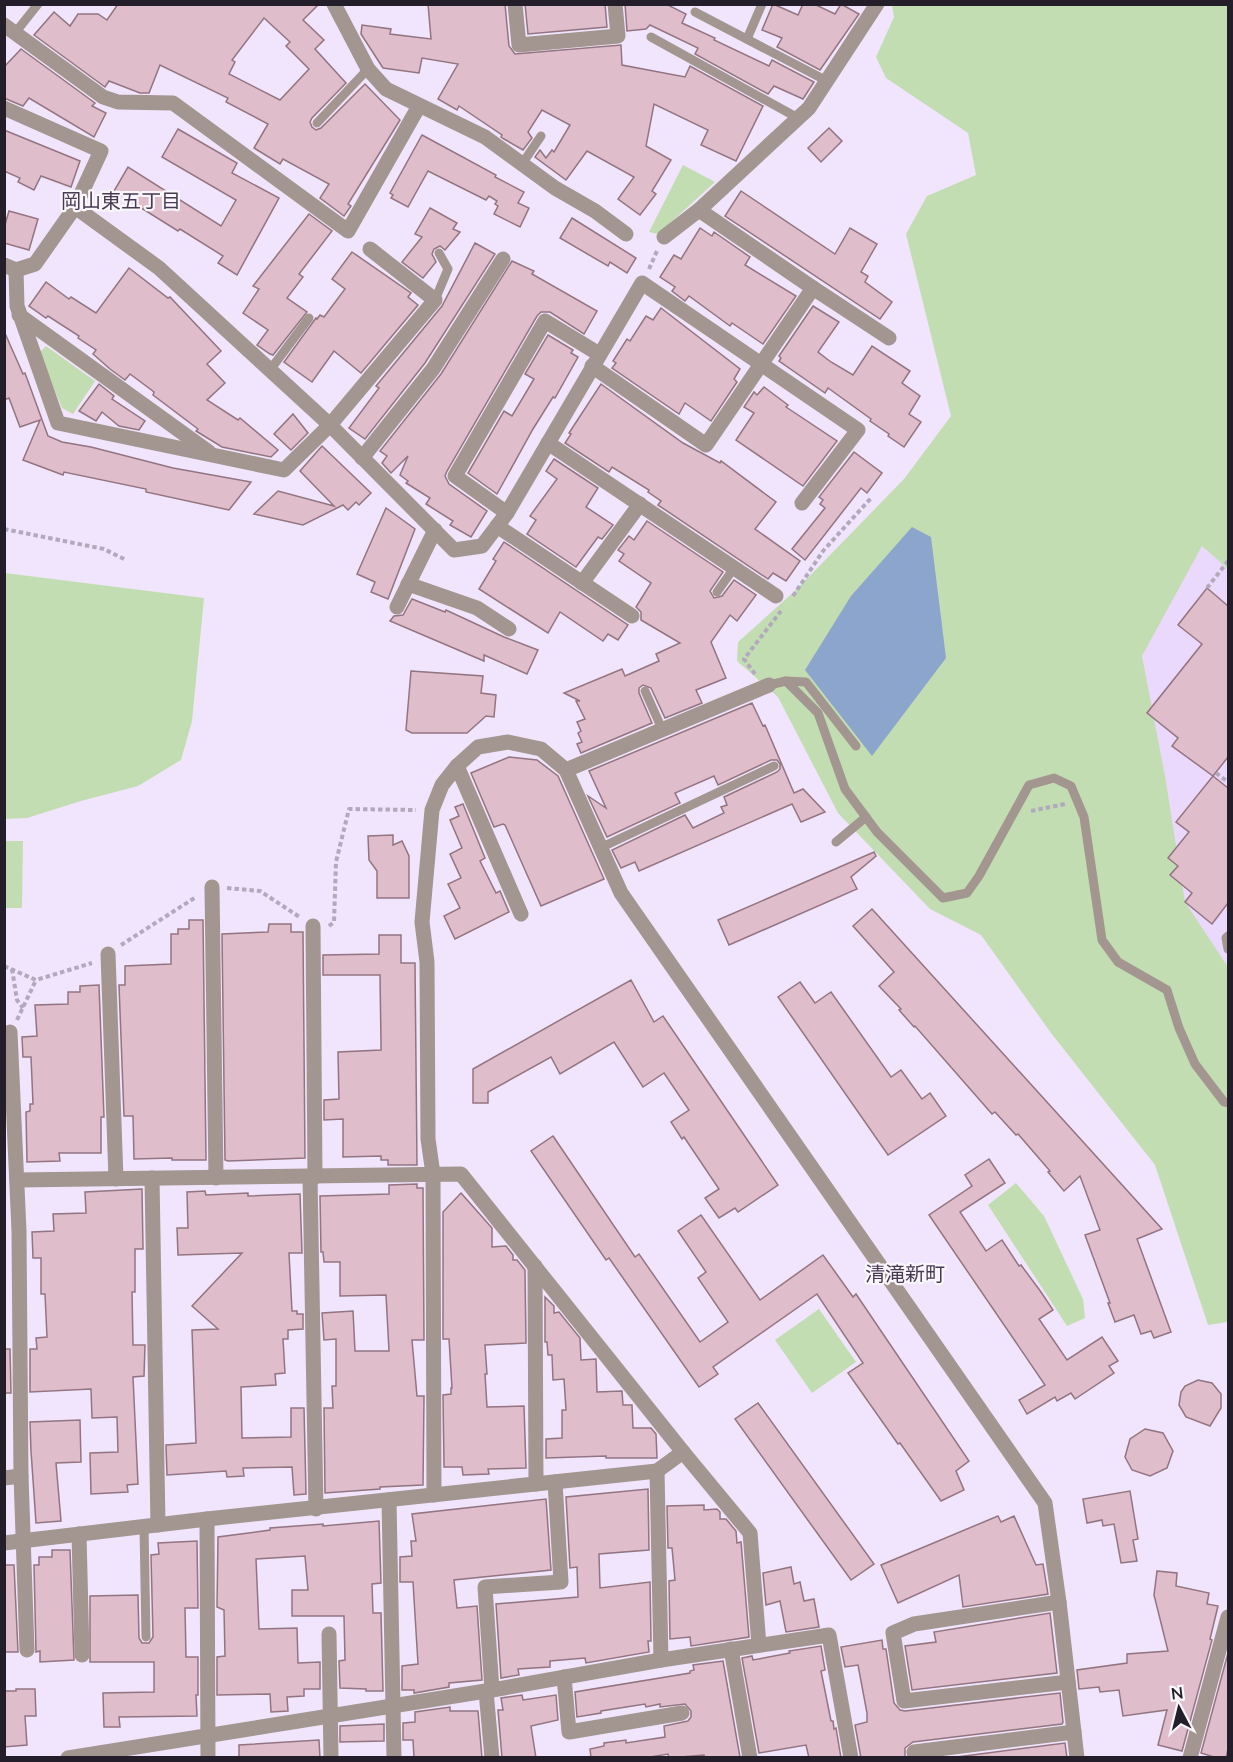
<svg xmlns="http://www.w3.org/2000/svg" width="1233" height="1762" font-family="Lato,'Noto Sans JP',sans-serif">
  <rect width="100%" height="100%" fill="#f0e5fc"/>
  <path fill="#ebd8fd" d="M1228 342V1135L1109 653Z"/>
  <g fill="#c3ddb2">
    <path d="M892 5H1228V569L1202 546 1142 656 1165 776 1185 902 1228 967V1322L1208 1325 1155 1165 1051 1033 981 935 930 909 838 813 778 697 737 661 738 642 797 589 904 479 951 416 906 234 927 196 976 175 968 133 886 78 876 57 894 17Z"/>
    <path d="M683 165 715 182 658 234 649 232Z"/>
    <path d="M46 346 95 381 73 414 62 408 39 353Z"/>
    <path d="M5 573 204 598 192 721 181 760 138 786 81 801 27 818 5 819Z"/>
    <path d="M5 841H23L22 908H5Z"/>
    <path d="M1016 1183 1044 1216 1083 1299 1085 1318 1067 1326 988 1205Z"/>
    <path d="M819 1309 856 1362 812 1393 775 1340Z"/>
  </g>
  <path fill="#8ca5cd" d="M912 527 931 537 946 658 872 756 805 670 851 596Z"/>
  <g fill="#dfbdca" stroke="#937481" stroke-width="1.5" fill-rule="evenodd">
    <path d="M118 4H319L303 20 324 40 315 49 346 83 312 118 310 122 312 127 316 130 321 128 365 84 400 120 348 204 351 206 344 216 320 198 329 184 283 159 280 164 254 148 268 124 226 102 228 98 160 65 149 93H140L109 81 105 87 34 35 54 12 70 26 78 14H98L107 20ZM264 18 290 42 286 46 309 69 280 100 229 74 235 62 232 60Z"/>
    <path d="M428 4H505L509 46 515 54 621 45 622 65 685 77 690 66 763 106 736 161 701 145 708 130 654 104 646 146 671 160 652 191 656 194 640 215 618 199 634 177 587 151 566 180 535 157 540 150 546 158 552 150 554 152 570 125 542 110 528 132 532 138 523 150 504 139 501 137 502 135 459 106 457 110 438 99 458 64 422 58 419 73 383 68 361 34 362 25 391 29 390 34 431 39Z"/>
    <path d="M525 4H605L607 27 528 34Z"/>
    <path d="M625 4H666L686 14 682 23 715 38 714 40 769 66 772 60 814 82 803 99 774 86 768 94 695 54 698 48 650 25 646 29 627 31Z"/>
    <path d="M773 4 798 15 803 4H814L835 14 841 4 859 14 820 70 777 47 782 38 762 30Z"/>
    <path d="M21 49 95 103 92 106 106 113 94 137 29 98 23 106 4 98V67Z"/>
    <path d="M829 128 842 141 821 162 808 148Z"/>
    <path d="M178 129 237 163 232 173 279 198 237 275 218 263 223 256 180 229 178 231 114 191 128 167 221 226 236 200 162 157Z"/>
    <path d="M4 130 80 161 71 187 41 176 34 190 18 182 20 178 4 171Z"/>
    <path d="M422 135 496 175 495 177 524 192 518 203 529 208 520 227 494 214 498 206 495 204 497 201 489 196 486 200 428 171 408 207 391 198 393 195 390 193Z"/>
    <path d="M741 191 835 254 850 228 877 244 861 272 868 276 865 282 892 302 880 319 725 216Z"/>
    <path d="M430 208 457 223 453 229 460 232 445 250 440 246 434 249 432 254 436 262 423 278 402 262 422 237 415 234Z"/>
    <path d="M9 211 38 219 29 250 4 243V228Z"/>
    <path d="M309 214 332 231 299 274 303 277 287 298 307 312 273 355 270 354 257 345 268 330 243 313 259 289 253 286Z"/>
    <path d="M572 218 636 258 627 273 610 262 608 266 560 238Z"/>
    <path d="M700 228 712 236 714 232 750 257 745 265 796 296 763 344 732 323 730 326 689 296 685 301 672 291 675 287 660 277 674 255 681 259Z"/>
    <path d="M475 243 495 254 425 363 365 439 349 428 379 388 376 386 442 306Z"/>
    <path d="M352 252 411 293 408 297 418 305 361 373 334 351 312 382 284 362 316 318 317 319 320 315 324 317 345 289 332 279Z"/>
    <path d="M512 261 534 271 532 274 597 311 584 334 550 312H541L537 316 447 471 445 476 449 484 487 511 471 537 450 525 453 521 426 504 430 498 406 483 408 481 400 475 408 456 391 473 382 463 387 456 380 451 441 374Z"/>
    <path d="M129 268 168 298 170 297 221 351 207 364 225 383 207 400 238 420 240 418 278 450 271 457 222 447 196 431 198 429 153 395 154 392 130 374 125 380 110 369 93 354 96 350 78 338 79 336 48 316 46 318 29 306 46 282 69 299 71 297 96 313Z"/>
    <path d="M813 306 839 322 818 352 831 362 853 375 872 346 910 371 902 383 920 396 909 414 921 422 904 447 888 436 889 434 870 421 871 419 828 388 825 393 779 361 781 358 779 356Z"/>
    <path d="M661 308 740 369 734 379 737 382 711 421 685 403 679 414 612 368 616 363 613 361 627 339 630 341 646 316 653 320Z"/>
    <path d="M4 331 23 374 25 373 48 436 62 442 91 447 173 468 251 482 229 510 146 492V489L64 472 63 475 23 460 40 420 20 427 9 398 4 400Z"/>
    <path d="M548 335 573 350 571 353 578 357 555 398 553 397 533 429 497 494 468 473 504 411 512 416 534 379 525 374Z"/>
    <path d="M99 384 114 396 112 399 145 421 139 430 119 426 102 412 96 421 79 411Z"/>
    <path d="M601 384 683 443 720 463 721 461 776 502 755 529 800 561 786 581 773 573 768 579 658 505 661 501 648 492 649 490 612 467 609 472 565 443 571 434 569 433Z"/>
    <path d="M764 387 788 405 786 407 837 441 803 486 736 440 754 413 744 407 754 392 757 395Z"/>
    <path d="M293 414 308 433 291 450 274 434Z"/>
    <path d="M322 446 371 493 359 505 356 502 348 510 343 505 303 525 254 514 278 491 334 506 300 471Z"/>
    <path d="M854 452 882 473 867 493 861 488 805 560 792 549 825 508 820 504 823 500 819 497Z"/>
    <path d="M554 459 598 488 586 507 613 525 602 539 598 537 576 567 527 534 536 520 530 516 557 479 546 471Z"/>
    <path d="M386 508 415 529 388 599 371 592 375 582 357 574Z"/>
    <path d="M647 521 723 572 710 591 714 598 722 596 734 580 756 595 737 621 730 615 711 642 726 678 696 690 702 703 665 718 651 688 643 685 639 688V693L652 723 581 753 577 744 582 742 578 733 581 731 577 722 585 719 576 701H580L564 693 622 669 625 676 659 661 656 654 680 643 641 620V612L636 607 651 583 619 561 624 554 618 550 629 536 634 540Z"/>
    <path d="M504 542 628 625 618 640 608 634 603 641 560 612 548 633 479 589 496 561 493 559Z"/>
    <path d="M1207 588 1228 606V757L1213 776 1172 746 1178 738 1147 713 1202 644 1178 625Z"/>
    <path d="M412 599 445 612 446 610 504 637 538 650 527 674 484 655V661L390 621 394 616 403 615Z"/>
    <path d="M411 671 483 676 481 693 496 695 494 717 486 716 467 733H412L406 730Z"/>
    <path d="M752 703 763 726 765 725 794 793 803 789 825 812 801 822 792 804 639 871 635 862 621 868 612 850 685 815 693 828 724 813 721 807 727 805 724 797 777 772 780 769V764L777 760H771L718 785 714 776 675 793 680 803 607 837 588 796 606 808 589 771Z"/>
    <path d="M509 757 537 760 558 776 604 879 541 906 505 825 503 824 494 827 471 773Z"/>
    <path d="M1213 776 1228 788V903L1212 924 1185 902 1192 893 1170 875 1178 866 1168 858 1189 832 1176 822Z"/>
    <path d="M463 804 485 858 480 861 496 893 500 891 509 912 455 939 444 916 460 908 448 884 461 878 450 854 462 848 450 820 459 816 455 807Z"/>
    <path d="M393 835V845L402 841 409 856V898H377V871L369 860 368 836Z"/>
    <path d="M874 852 876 856 851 877 857 889 729 945 718 920Z"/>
    <path d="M872 909 1162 1229 1137 1239 1171 1332 1154 1338 1151 1331 1141 1334 1134 1315 1115 1322 1108 1303H1110L1085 1235 1100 1230 1080 1176 1064 1191 1048 1172 1050 1171 1018 1134 1016 1135 995 1112 992 1114 915 1026 914 1027 899 1010 901 1009 879 986 894 972 853 926Z"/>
    <path d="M189 920H203L206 1160H172V1158L134 1159 133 1116H124L119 985H125V966L171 964V934H178V929H189Z"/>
    <path d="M269 924H291V932H303L305 1158 228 1161 225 1160 222 934 268 932Z"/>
    <path d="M379 935H401V963H415L417 1165H388V1160H381V1156L343 1157V1119L324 1120V1100L339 1099 338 1052 381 1050V1043L380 975H323V955L379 954Z"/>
    <path d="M631 980 654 1022 663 1016 778 1185 738 1212 735 1208 719 1218 705 1198 719 1189 684 1137 682 1139 671 1122 689 1110 664 1073 643 1087 614 1042 560 1074 551 1057 488 1092V1103H473V1069Z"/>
    <path d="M800 982 815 1003 831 992 891 1077 901 1070 922 1099 930 1093 946 1116 888 1155 778 997Z"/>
    <path d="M99 985 104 1117H101V1153H59L60 1161 27 1162 26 1112 30 1111V1104H33L31 1057H23L22 1037 37 1036 35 1005 68 1004V992H80V986Z"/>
    <path d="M553 1136 635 1257 639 1254 700 1342 728 1322 698 1278 706 1272 678 1231 701 1215 760 1300 823 1255 853 1297 856 1294 969 1461 956 1471 964 1490 941 1501 900 1443 898 1444 848 1373 863 1363 817 1294 713 1367 718 1374 699 1387 609 1258 606 1260 531 1151Z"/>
    <path d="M989 1159 1005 1183 960 1212 986 1251 1002 1240 1019 1266 1021 1265 1041 1292 1053 1310 1039 1319 1067 1360 1102 1337 1118 1361 1109 1366 1114 1373 1075 1399 1071 1393 1057 1401 1055 1397 1027 1414 1019 1400 1045 1385 929 1215 972 1186 965 1175Z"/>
    <path d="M417 1184V1188H423L424 1340H412L417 1396H424L423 1485 380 1487V1489L325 1493 324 1408H333L332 1386H336V1339L324 1340 322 1313 353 1311 355 1351H389L386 1295 340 1296V1262H324L323 1252H321L320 1196 389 1194V1185Z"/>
    <path d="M142 1189 143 1249H135V1292H132L133 1345H145L144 1376 133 1377 138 1484 127 1485 128 1492 91 1494 90 1453 118 1452 117 1417 92 1418 91 1389 30 1392V1349H37L36 1338 47 1337 45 1294H41V1258H33L32 1232 54 1231 53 1214 86 1213 85 1192Z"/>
    <path d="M205 1191 206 1195 248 1193V1196L300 1194 302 1253H289L292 1311H297V1314H303V1329L288 1330V1339H283L285 1373 275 1374 276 1385 241 1387 242 1438 291 1437V1408H304L306 1494 294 1495 292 1467 243 1468 244 1476 227 1477 226 1471 167 1475 166 1445 196 1443 192 1330 218 1329 192 1306 242 1253 178 1255 177 1228H188L187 1192Z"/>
    <path d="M461 1193 492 1228V1247L506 1246 513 1255V1260H517L525 1270 526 1343 485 1345 487 1374H485L487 1407 524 1406 526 1468 488 1469 489 1474 463 1475 462 1467H444L443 1395 451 1394V1388H452L449 1339H443V1212Z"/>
    <path d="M545 1297 554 1306V1313L559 1312 580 1338 581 1360 596 1359 597 1392 622 1391 623 1405H632L633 1428H651L656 1434 657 1458H606V1456L546 1458V1439L562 1438V1410H566L564 1379 553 1380 552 1355H548L547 1342H545Z"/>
    <path d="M4 1349H10L11 1393H4Z"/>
    <path d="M1198 1380 1212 1383 1221 1394V1408L1210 1426 1186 1417 1179 1405 1181 1392 1185 1386Z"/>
    <path d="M758 1403 874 1564 851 1580 735 1419Z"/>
    <path d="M80 1420 81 1462 56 1463 61 1521 36 1523 31 1451 30 1422Z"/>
    <path d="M1145 1429 1163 1433 1173 1451 1167 1468 1150 1476 1132 1470 1125 1457 1130 1439Z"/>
    <path d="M648 1489 649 1550 599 1554 600 1588 650 1582 651 1641H648L649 1652 586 1663 585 1658 550 1661V1667L518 1669 519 1675 501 1678 496 1604 578 1597 577 1567 570 1568 566 1497Z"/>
    <path d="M1130 1491 1138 1539 1133 1540 1137 1561 1121 1563 1114 1524 1103 1526 1102 1520 1087 1523 1083 1499Z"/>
    <path d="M546 1499 551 1570 454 1580 457 1608 477 1606 482 1680 449 1683V1687L414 1693V1690H402V1666L418 1664 413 1582H400V1557L412 1556 411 1541H416L412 1514Z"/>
    <path d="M704 1505V1510L717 1509 720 1512V1519H726L736 1531 737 1543 741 1542 749 1637 691 1646 690 1637 670 1639 669 1581 675 1580 672 1548H668L667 1506Z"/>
    <path d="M998 1516 1001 1522 1014 1516 1036 1565 1043 1564 1048 1594 963 1607 959 1575 898 1603 881 1565Z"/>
    <path d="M379 1521 381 1583 372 1584 373 1613H381L383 1691H366V1689L340 1688 339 1661 345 1660 344 1616H292V1590H308L305 1556 256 1559 259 1629 297 1628 298 1663 320 1662V1689H304V1696L287 1697 288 1711 271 1712 270 1694 217 1695V1657L225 1656 224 1610 217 1607 218 1537 270 1530V1528L323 1524V1526Z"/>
    <path d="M197 1541 198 1608H185L186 1657H198V1695H196L197 1716 119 1717 120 1727H104L103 1693 154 1692V1662H90V1596L138 1595 139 1638 142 1643H149L153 1637 151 1555 159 1554 158 1543Z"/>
    <path d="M52 1550H70L74 1660 40 1662V1651L36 1652 34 1565H39V1557H52Z"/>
    <path d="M4 1565H14L18 1652H4Z"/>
    <path d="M791 1567 794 1584 800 1582 804 1601 814 1599 819 1627 786 1632 780 1601 766 1605 763 1573Z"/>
    <path d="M1157 1571 1177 1573 1176 1586 1209 1593 1207 1604 1218 1606 1210 1639 1212 1640 1182 1751 1158 1745 1167 1710 1123 1716 1119 1690 1100 1692 1099 1687 1079 1689 1077 1670 1127 1663V1654L1168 1651 1154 1595Z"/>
    <path d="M1050 1613 1057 1673 912 1690 905 1646 936 1642 934 1632Z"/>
    <path d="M882 1640 883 1649H886L894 1703 900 1710 905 1711 1060 1693 1063 1722 1062 1724 913 1742 905 1748V1758H861L855 1725 867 1722V1713L858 1665 845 1667 841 1647Z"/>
    <path d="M821 1646 825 1670 821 1671 831 1721H833L834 1729 836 1728 841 1758H809L806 1745 759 1753 742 1658 752 1656 753 1660 790 1653 789 1651Z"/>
    <path d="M1228 1653V1749L1226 1758H1217L1201 1753Z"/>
    <path d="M723 1661 740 1757 705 1758 704 1755 669 1758 668 1754 644 1758H591L590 1749 604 1746V1743L626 1740V1743L665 1737 664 1726 688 1721 691 1717V1711L685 1704 660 1707V1704L646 1707 645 1704 601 1711V1713L577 1717 575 1692 690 1673V1671L694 1670 693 1665Z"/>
    <path d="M16 1689H35L36 1716H25L27 1745 4 1747V1691H16Z"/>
    <path d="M522 1695 523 1700 556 1695 558 1720 531 1726 536 1758H502L498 1710H503L501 1698Z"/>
    <path d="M450 1707V1711H478L482 1758H414L413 1740H403V1723L415 1722V1712Z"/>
    <path d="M384 1724V1741L340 1742V1726Z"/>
    <path d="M319 1740 320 1758H239V1745Z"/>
    <path d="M1065 1743 1067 1758H949Z"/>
  </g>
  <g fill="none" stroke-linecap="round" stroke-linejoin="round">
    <g stroke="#b2a9bc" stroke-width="4" stroke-dasharray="4.5 3" stroke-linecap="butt">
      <path d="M649 269 657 251"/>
      <path d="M4 529 104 549 126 560"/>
      <path d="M1207 588 1228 561"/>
      <path d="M793 596 823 551 872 497"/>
      <path d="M755 674 744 659 781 611"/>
      <path d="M1216 773 1228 782"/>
      <path d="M1031 811 1065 804"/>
      <path d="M227 888 260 891 301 918"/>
      <path d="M329 926 334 922 336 862 349 809 416 810"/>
      <path d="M121 945 196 897"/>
      <path d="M4 966 36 980 92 963"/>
      <path d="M12 969 17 1000 23 1008"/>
      <path d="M17 1020 36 980"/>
    </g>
    <g stroke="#a3958f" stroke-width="9">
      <path d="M695 12 827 81"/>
      <path d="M15 33 38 4"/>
      <path d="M651 37 798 118"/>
      <path d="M747 39 762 4"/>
      <path d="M317 123 368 69"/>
      <path d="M522 164 541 136"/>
      <path d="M435 300 448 269 439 253"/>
      <path d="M270 370 309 318"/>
      <path d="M717 592 734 568"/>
      <path d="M786 681 806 682 856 746"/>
      <path d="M769 685 786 681 818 713 845 789 877 832 943 898 967 893 979 876 1029 785 1054 778 1071 786 1084 817 1102 940 1118 962 1167 990 1179 1028 1195 1064 1224 1102 1228 1103"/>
      <path d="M645 691 662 729"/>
      <path d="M836 842 866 817"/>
      <path d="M600 848 774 766"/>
      <path d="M1228 936 1226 938 1228 949"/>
      <path d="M144 1527 146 1637"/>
    </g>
    <g stroke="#a3958f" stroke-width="15">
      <path d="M334 4 368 69 386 89 485 137 555 188 595 211 626 234"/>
      <path d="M515 4 519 45 618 36 615 4"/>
      <path d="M4 25 103 97 118 102 173 103 348 231 419 106"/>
      <path d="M4 108 101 151 75 207 35 264 16 270 4 265"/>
      <path d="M75 207 159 268 330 425 454 550 482 546 507 513 642 283 858 430 802 503"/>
      <path d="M699 210 813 288 889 338"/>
      <path d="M664 237 699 210 809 108 877 4"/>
      <path d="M16 270 17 306 58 423 284 470 330 425 435 300 370 249"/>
      <path d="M19 315 209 452"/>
      <path d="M592 366 706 445 813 288"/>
      <path d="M548 443 776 596"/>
      <path d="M362 458 433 369 503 259"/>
      <path d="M507 513 455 476 545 321 599 354"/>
      <path d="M497 526 632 616"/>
      <path d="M582 583 640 504"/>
      <path d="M408 584 477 608 509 629"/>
      <path d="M397 607 435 530"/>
      <path d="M457 766 521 914"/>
      <path d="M566 770 769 685"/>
      <path d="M212 887 216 1178"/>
      <path d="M313 926 315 1177"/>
      <path d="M108 954 116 1179"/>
      <path d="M10 1032 19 1231 21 1476 27 1650"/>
      <path d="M310 1177 316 1509"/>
      <path d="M152 1178 158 1525"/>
      <path d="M17 1180 461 1174 683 1452"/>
      <path d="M535 1266 536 1484"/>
      <path d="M657 1471 661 1660"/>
      <path d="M4 1478 21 1476"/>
      <path d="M434 1495 433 1174 428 1139 427 962 422 922 432 810 442 785 457 766 478 747 508 742 541 749 566 770 621 893 1045 1503 1059 1602 1077 1758"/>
      <path d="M389 1500 394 1758"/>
      <path d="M207 1519 208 1758"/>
      <path d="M79 1534 82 1655"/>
      <path d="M4 1543 207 1519 657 1471 683 1452 750 1533 759 1645"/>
      <path d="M1059 1602 914 1624 893 1633 904 1701 1068 1682"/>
      <path d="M329 1634 331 1758"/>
      <path d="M731 1649 750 1758"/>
      <path d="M564 1677 569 1732 682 1713"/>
      <path d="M492 1690 485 1587 561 1582 555 1482"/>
      <path d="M486 1691 492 1758"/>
      <path d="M68 1758 492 1690 661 1660 829 1635 851 1758"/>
      <path d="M915 1758 914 1752 1074 1732"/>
      <path d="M1190 1758 1228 1617"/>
    </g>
  </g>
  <g text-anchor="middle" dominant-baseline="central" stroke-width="4.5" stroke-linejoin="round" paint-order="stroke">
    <g font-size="20" fill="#473a52" stroke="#f9f6fc">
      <text x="121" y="200">岡山東五丁目</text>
      <text x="905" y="1273">清滝新町</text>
    </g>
  </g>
  <rect width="1233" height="1762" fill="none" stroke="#231e29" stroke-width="12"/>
  <g transform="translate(1179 1708) rotate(353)" stroke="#f9f6fc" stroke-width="4.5" paint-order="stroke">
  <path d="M0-4.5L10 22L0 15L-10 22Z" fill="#231e29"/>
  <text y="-9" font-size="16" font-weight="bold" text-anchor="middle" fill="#231e29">N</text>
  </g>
</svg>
